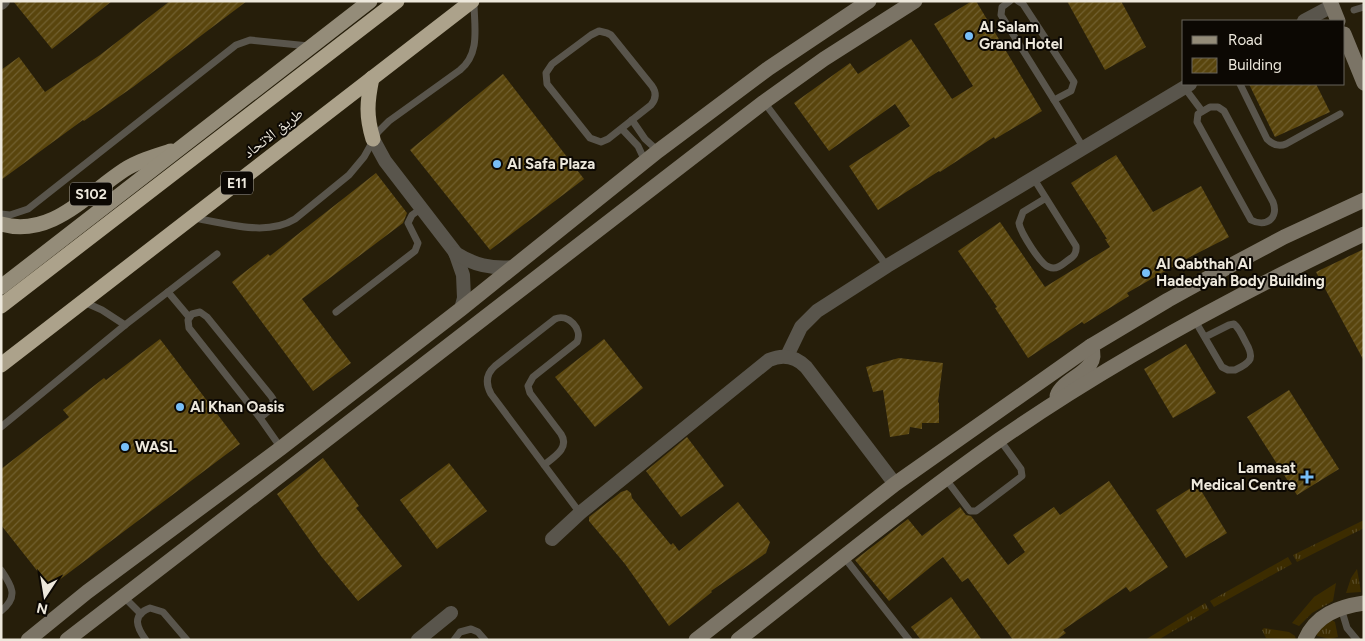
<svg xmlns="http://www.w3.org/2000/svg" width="1365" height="641" font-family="Figtree,'Noto Naskh Arabic',sans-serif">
  <defs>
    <pattern id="grass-tufts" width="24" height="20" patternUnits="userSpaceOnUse" patternTransform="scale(1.25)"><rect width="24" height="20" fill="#3c2c00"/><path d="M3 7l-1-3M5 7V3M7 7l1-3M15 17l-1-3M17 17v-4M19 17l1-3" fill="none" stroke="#584b25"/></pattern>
    <pattern id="building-hatch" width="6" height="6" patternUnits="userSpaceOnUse" patternTransform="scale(1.25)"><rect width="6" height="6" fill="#59450d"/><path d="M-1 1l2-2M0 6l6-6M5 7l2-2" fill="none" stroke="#716030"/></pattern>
  </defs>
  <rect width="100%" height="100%" fill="#261e0a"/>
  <g fill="url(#grass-tufts)">
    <path d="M1364 520V528L1297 562 1293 555Z"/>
    <path d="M1288 557 1292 564 1214 607 1210 601Z"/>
    <path d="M1357 569 1361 592 1346 593 1351 578Z"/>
    <path d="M1336 583 1333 601 1312 613 1299 626 1292 623 1314 597Z"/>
    <path d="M1205 603 1209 610 1158 640H1145Z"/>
    <path d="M1332 620 1335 622 1338 637 1330 639 1317 636 1316 632Z"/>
    <path d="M1264 628 1289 632 1295 636 1296 640 1266 638 1262 630Z"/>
  </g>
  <g fill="url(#building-hatch)">
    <path d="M13 1H112L52 49Z"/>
    <path d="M170 1H247L133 87 84 121 83 120 1 180V70L19 57 45 92 100 55Z"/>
    <path d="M972 1H976L1042 111 995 139 994 137 940 172 939 171 878 210 849 166 910 126 895 104 829 151 794 103 850 63 858 74 911 39 952 99 973 86 934 24Z"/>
    <path d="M1067 1H1121L1146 47 1105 70Z"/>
    <path d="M503 74 584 179 490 250 410 150Z"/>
    <path d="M1249 84H1316L1330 112 1275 137Z"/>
    <path d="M1116 155 1153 212 1201 186 1229 237 1188 258 1127 293 1129 296 1084 324 1082 322 1028 358 995 308 997 307 958 251 1000 222 1045 287 1110 247 1105 239H1107L1071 183Z"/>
    <path d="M376 173 407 213 403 223 302 299 351 363 313 391 232 282 268 254 270 256Z"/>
    <path d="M1364 249V361L1316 272Z"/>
    <path d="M160 339 240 444 50 587 1 525V469L69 417 63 410 104 378 106 380Z"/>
    <path d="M604 339 643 388 595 427 555 377Z"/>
    <path d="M1186 344 1216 393 1173 418 1144 369Z"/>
    <path d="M899 358 943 363 938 402 939 403V423H922V429L910 427 909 434 890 437 883 390 873 392 866 367Z"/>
    <path d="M1289 390 1339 469 1297 495 1247 417Z"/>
    <path d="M687 437 724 486 681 517 646 471Z"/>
    <path d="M323 458 359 506 356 508 402 566 358 601 321 556 277 494Z"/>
    <path d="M449 463 487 511 437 549 400 500Z"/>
    <path d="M1109 481 1168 567 1130 592 1126 587 1063 630 1066 633 1056 640H1013L968 578 962 582 943 557 889 601 855 560 908 519 922 536 960 507 966 515 971 516 1008 565 1025 552 1013 535 1054 507 1060 515Z"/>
    <path d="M1197 484 1227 533 1186 558 1156 510Z"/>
    <path d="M627 490 631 493 632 498 671 545 673 543 679 551 738 502 770 542 766 553 711 591 712 592 669 626 625 564 589 521V517L621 492Z"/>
    <path d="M951 597 982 640H921L911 627Z"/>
  </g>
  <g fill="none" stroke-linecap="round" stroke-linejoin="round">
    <g stroke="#59554c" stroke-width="7">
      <path d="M1010 1 1002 7 1001 15 1054 100 1071 91 1074 82 1023 4 1018 1"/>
      <path d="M1354 10 1364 7"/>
      <path d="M599 31 607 33 611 35 652 86C657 93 656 99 651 105L608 139 601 142 590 138 547 84 546 73 552 64 591 35Z"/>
      <path d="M1240 84 1267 139C1273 145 1279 147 1286 144L1340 114"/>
      <path d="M1184 87 1202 111"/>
      <path d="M1054 100 1083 147"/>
      <path d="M764 102 887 266"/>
      <path d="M1210 107H1218L1224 111 1273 202C1279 218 1266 228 1251 220L1197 122 1198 114Z"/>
      <path d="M632 120 645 139 658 151"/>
      <path d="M622 129 638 146 645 161"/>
      <path d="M1034 179 1076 246C1077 254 1073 257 1067 261 1062 265 1056 270 1049 267 1041 265 1020 232 1019 223L1023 212 1046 198"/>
      <path d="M1 214 10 215 28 209 236 45 250 40 309 46"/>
      <path d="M194 218C226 223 266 237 295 219L349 175 364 157 378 132 389 121 460 70C481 53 474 26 474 2"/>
      <path d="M168 292 189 317"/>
      <path d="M84 302 102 310 125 325"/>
      <path d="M336 312 415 251 418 243 408 223 412 215 422 208"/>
      <path d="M1194 319 1222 367 1228 370H1235C1252 362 1255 358 1245 341 1242 335 1239 328 1234 324L1229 325 1205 337"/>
      <path d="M260 418 273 407V399L271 396 207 317 200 312 192 314 188 320 189 328 260 418 281 448"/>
      <path d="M1 427 125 325 217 254"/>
      <path d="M544 465C554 457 570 448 561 434L530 393 528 386 533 377 577 342C583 329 568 313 555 319L495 366C486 374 485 383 491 394L580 513"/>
      <path d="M945 478 970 511H976L1022 476 1021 469 1000 440"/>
      <path d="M844 557 909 640"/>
      <path d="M1 570C12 586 19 597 1 611"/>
      <path d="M123 596 141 614"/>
      <path d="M1341 608 1347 628 1357 640"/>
      <path d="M146 640C137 628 131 615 150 608L163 612 187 640"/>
      <path d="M454 640 460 632 471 629 478 632 485 640"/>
    </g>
    <g stroke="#59554c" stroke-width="14">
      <path d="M1 3 3 1"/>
      <path d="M1304 21 1332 6"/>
      <path d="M373 139 385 161 455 252 463 275 464 298 461 309"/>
      <path d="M455 253C474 265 491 269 514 267"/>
      <path d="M787 356 801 327 817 311 887 266 1190 84"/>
      <path d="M552 539 580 513 769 360C783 354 795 356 806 367L895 484"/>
      <path d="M418 640 451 613"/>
    </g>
    <g stroke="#7b7466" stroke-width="15">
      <path d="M1330 1 1338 21"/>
      <path d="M1344 34 1364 83"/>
      <path d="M1057 396C1064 376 1102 372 1091 346"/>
      <path d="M28 640 87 592 281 448 461 309 658 151 769 68 869 1"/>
      <path d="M67 640 764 102 824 59 915 1"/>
      <path d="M696 640 895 484 1091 346 1168 300 1226 268 1284 237 1364 200"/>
      <path d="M738 640C824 573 909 503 999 440 1114 360 1237 294 1364 234"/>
      <path d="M1305 640C1316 615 1338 607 1364 603"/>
    </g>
    <g stroke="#948c79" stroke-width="15">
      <path d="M1 224C51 238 86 195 124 170 138 161 155 156 171 151"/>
      <path d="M1 287 370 1"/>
    </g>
    <g stroke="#aca28b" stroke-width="15">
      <path d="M372 78C367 102 366 116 373 139"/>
      <path d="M1 306 397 1"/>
      <path d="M1 365 472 1"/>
    </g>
  </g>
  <g fill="#78bff7" stroke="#0c0803" stroke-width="2">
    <circle cx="969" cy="36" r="5"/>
    <circle cx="497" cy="164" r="5"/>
    <circle cx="1146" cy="273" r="5"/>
    <circle cx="180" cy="407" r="5"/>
    <circle cx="125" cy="447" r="5"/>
    <path d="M1304.5 469.5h5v5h5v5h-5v5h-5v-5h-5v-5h5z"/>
  </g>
  <g text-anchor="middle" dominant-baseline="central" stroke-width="4" stroke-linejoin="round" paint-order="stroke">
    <g fill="#0c0803" stroke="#aaa59b" stroke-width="1">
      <rect x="221" y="171.5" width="32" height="23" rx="4"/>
      <rect x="70" y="182.5" width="42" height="23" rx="4"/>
    </g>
    <g font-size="14" font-weight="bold" fill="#ede8dc">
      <text x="237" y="183">E11</text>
      <text x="91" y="194">S102</text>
    </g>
    <g font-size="15" font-weight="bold" fill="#ede8dc" stroke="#0c0803" text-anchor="start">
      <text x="979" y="27">Al Salam<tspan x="979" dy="17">Grand Hotel</tspan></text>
      <text x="507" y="164">Al Safa Plaza</text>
      <text x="1156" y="264">Al Qabthah Al<tspan x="1156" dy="17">Hadedyah Body Building</tspan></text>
      <text x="190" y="407">Al Khan Oasis</text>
      <text x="135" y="447">WASL</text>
      <text x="1296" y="468" text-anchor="end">Lamasat<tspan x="1296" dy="17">Medical Centre</tspan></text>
    </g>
    <g font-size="15" fill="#ede8dc" stroke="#0c0803">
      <text transform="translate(273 133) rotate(-38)">طريق الاتحاد</text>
    </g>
  </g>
  <rect width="1365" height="641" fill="none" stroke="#ede8dc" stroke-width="5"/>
  <rect x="1182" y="20" width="162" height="65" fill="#0c0803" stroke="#66625a"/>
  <rect x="1192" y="36" width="25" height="8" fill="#948c79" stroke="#66625a"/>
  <text x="1228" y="45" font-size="15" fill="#ede8dc">Road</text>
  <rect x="1192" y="58" width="25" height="15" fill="url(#building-hatch)" stroke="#66625a"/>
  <text x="1228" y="70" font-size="15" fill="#ede8dc">Building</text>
  <g transform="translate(45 596) rotate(192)" stroke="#0c0803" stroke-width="4" paint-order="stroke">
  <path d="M0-4L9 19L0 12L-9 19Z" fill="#ede8dc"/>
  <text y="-8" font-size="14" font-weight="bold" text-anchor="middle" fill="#ede8dc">N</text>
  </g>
</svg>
